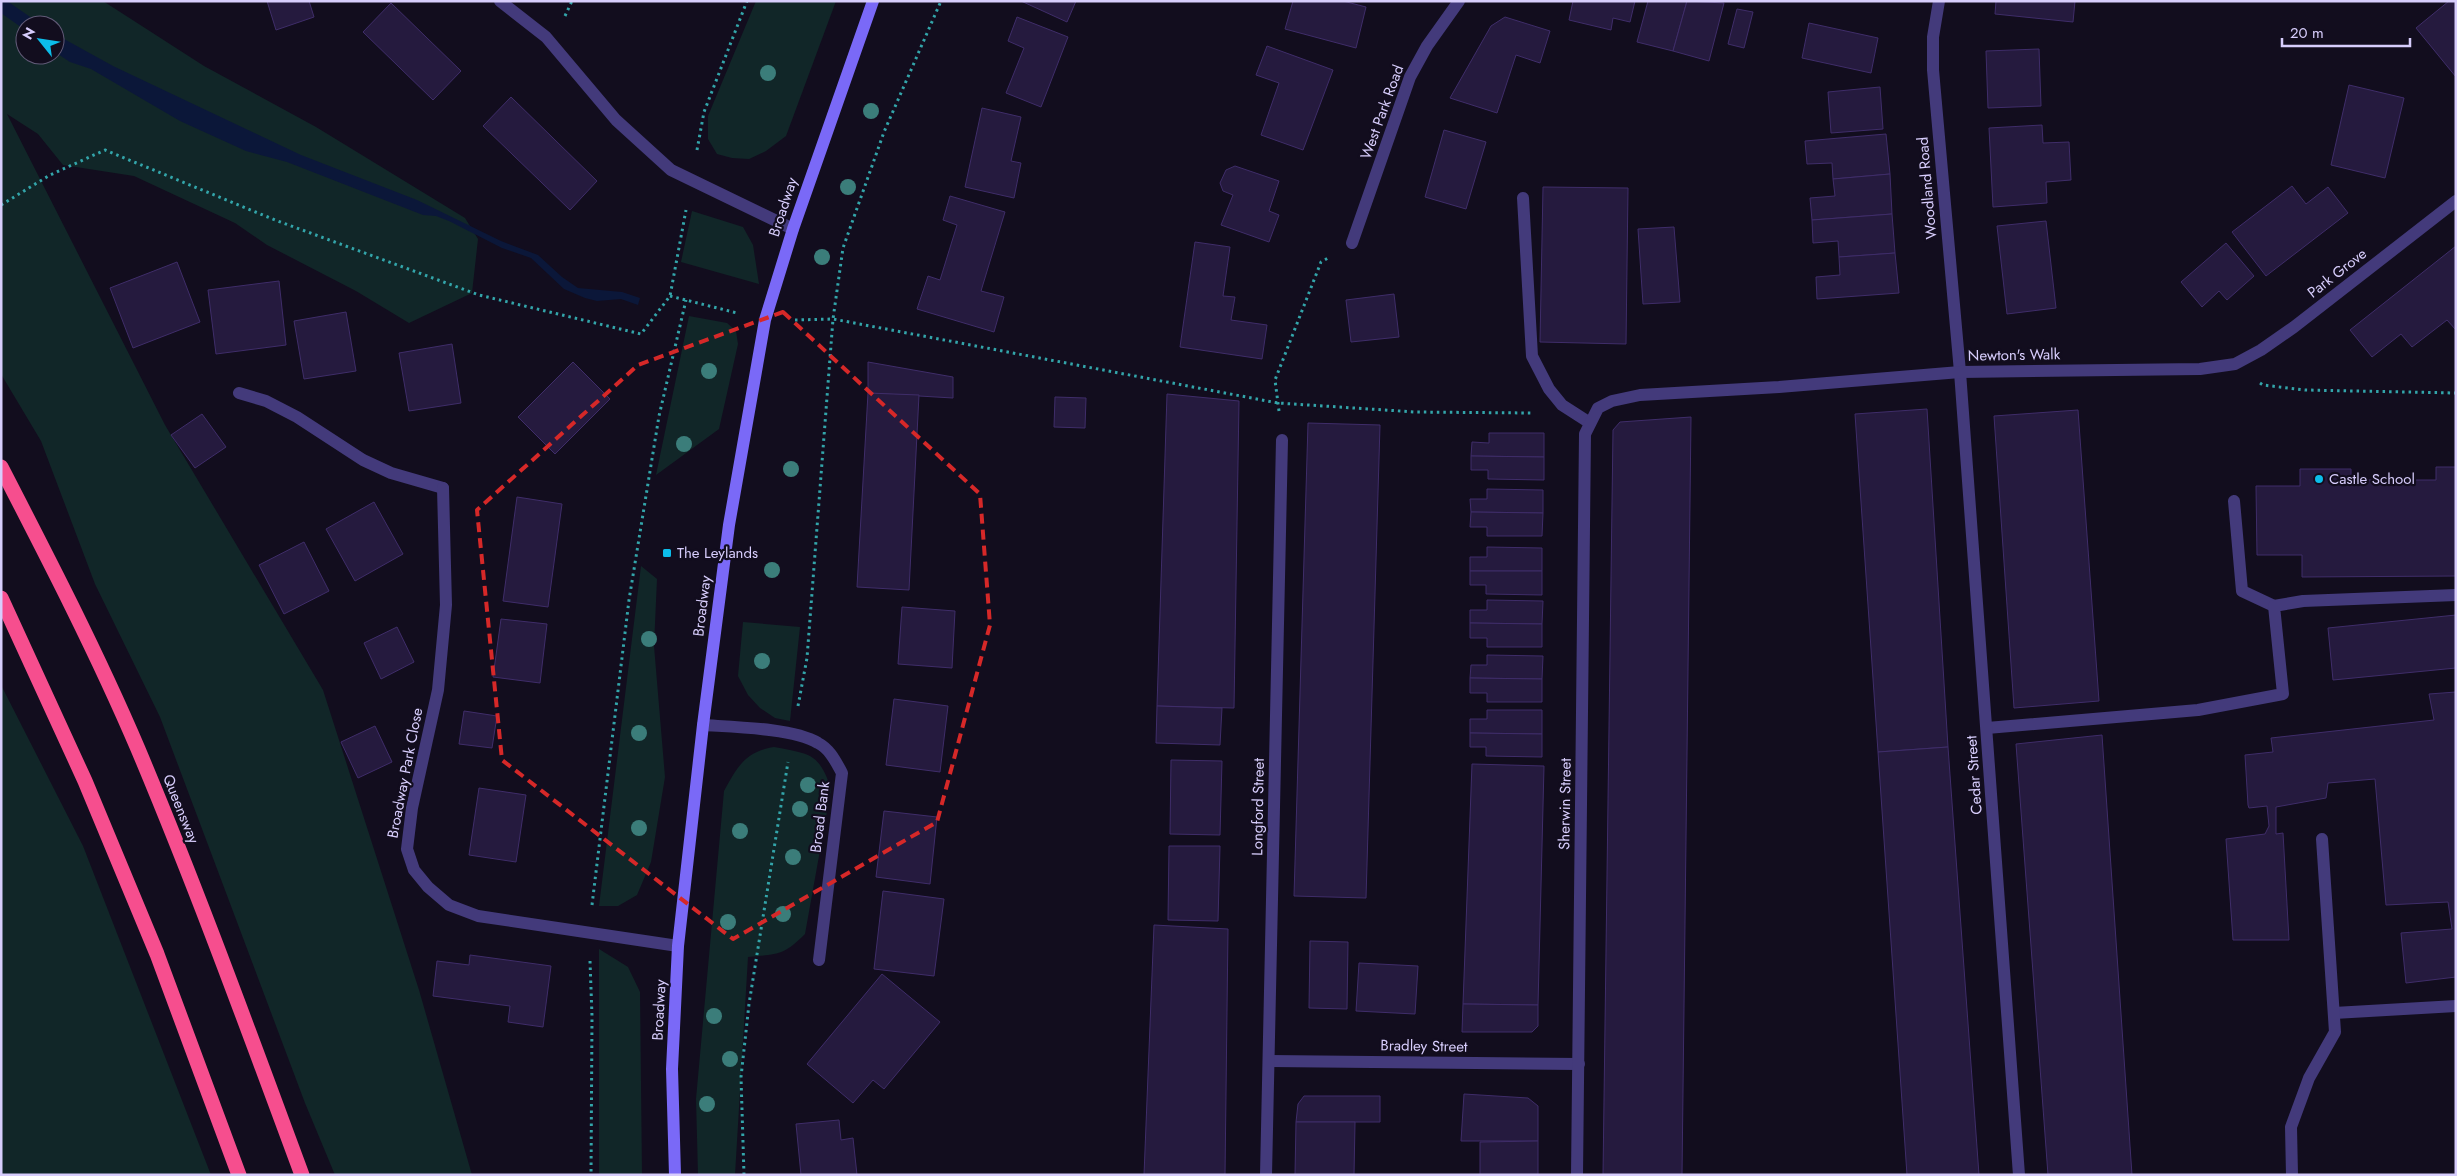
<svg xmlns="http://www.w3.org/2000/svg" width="2457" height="1176" font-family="Jost,sans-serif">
  <rect width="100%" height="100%" fill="#120d1e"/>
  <g fill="#112628" fill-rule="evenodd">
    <path d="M1 1H103L204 66 316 127 465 218 478 239 472 293 409 323 356 291 267 245 235 223 134 176 63 165 38 134 7 114 165 425 323 690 419 990 472 1175H335L305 1103 160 717 95 584 41 441 1 374ZM25 25H55V55H25Z"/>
    <path d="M756 1H836L786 136 766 151 749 159 732 158 717 154 708 139V116Z"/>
    <path d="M692 211 743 227 753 245 759 284 681 262Z"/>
    <path d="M689 316 727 323 736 331 738 344 719 429 656 475Z"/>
    <path d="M641 566 657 579 654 646 665 777 651 862 637 895 618 906H599Z"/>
    <path d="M743 622 800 627 790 721 775 718 760 708 748 695 738 676Z"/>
    <path d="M1 685 83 846 211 1175H1Z"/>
    <path d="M774 747C809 754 819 752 831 789L805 934C783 956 778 954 748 957L735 1175H698L696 1099 724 791C738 766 745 752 774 747Z"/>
    <path d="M599 949 628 967 640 992 642 1175H599Z"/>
  </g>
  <g fill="#0b1739">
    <path d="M1 1H7L42 25H25V30L1 13Z"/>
    <path d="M55 34 113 66 301 155 417 200 501 241 538 255 562 277 578 288 622 292 640 298 638 305 621 299 597 301 585 298 564 289 531 258 502 248 449 221 436 216 423 215 287 162 246 151 180 121 91 69 70 62 55 52Z"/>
  </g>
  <g fill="#251a3e" stroke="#3f2d69">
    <path d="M267 1H309L314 17 276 30Z"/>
    <path d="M1021 1H1076L1067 22Z"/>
    <path d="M1293 1H1343L1366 7 1356 48 1285 29Z"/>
    <path d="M1573 1H1635L1630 22 1613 18 1611 30 1569 20Z"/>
    <path d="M1648 1H1687L1673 51 1637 42Z"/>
    <path d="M1687 1 1724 3 1709 61 1673 51Z"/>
    <path d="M1996 1H2075L2073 22 1995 14Z"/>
    <path d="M2449 1H2456V77L2416 28Z"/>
    <path d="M391 3 461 71 433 100 363 32Z"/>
    <path d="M1737 9 1753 12 1744 48 1728 44Z"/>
    <path d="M1017 17 1068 37 1041 107 1006 93 1024 48 1008 41Z"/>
    <path d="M1505 17 1550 31 1540 63 1516 55 1497 113 1450 98 1491 26Z"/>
    <path d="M1809 23 1878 38 1871 73 1802 58Z"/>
    <path d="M1267 46 1333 70 1303 150 1261 135 1279 83 1256 75Z"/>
    <path d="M2039 49 2041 106 1988 108 1986 51Z"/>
    <path d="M2349 85 2404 98 2385 178 2331 165Z"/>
    <path d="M1880 87 1883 129 1831 133 1828 92Z"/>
    <path d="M511 97 597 181 570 210 483 126Z"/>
    <path d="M982 108 1021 117 1011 161 1021 163 1014 198 965 187Z"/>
    <path d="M2042 125 2043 143 2069 142 2071 180 2046 182 2047 203 1993 207 1989 128Z"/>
    <path d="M1444 130 1486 142 1466 209 1425 197Z"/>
    <path d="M1886 134 1890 174 1833 179 1832 163 1807 164 1805 141Z"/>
    <path d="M1235 166 1279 181 1269 211 1279 215 1269 242 1221 225 1233 195 1223 191 1220 183 1226 170Z"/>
    <path d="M1890 174 1892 214 1812 220 1810 198 1835 196 1833 179Z"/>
    <path d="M2292 186 2306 204 2328 187 2348 213 2266 276 2232 232Z"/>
    <path d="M1543 187 1628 188 1626 344 1540 342Z"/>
    <path d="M950 196 1005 212 981 291 1004 297 994 332 917 309 928 276 940 280 957 225 943 220Z"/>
    <path d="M1892 214 1895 253 1839 257 1838 241 1813 243 1812 220Z"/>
    <path d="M2046 221 2056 308 2007 314 1997 226Z"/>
    <path d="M1674 227 1680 302 1643 304 1638 229Z"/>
    <path d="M1195 242 1230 247 1223 296 1235 297 1231 320 1267 325 1262 359 1180 347Z"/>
    <path d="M2226 243 2254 276 2227 300 2219 291 2202 307 2181 282Z"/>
    <path d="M2456 246V330L2447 320 2412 347 2401 334 2372 357 2350 330Z"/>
    <path d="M1895 253 1899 293 1817 299 1816 277 1840 275 1839 257Z"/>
    <path d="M177 262 200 322 133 348 110 288Z"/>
    <path d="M279 281 286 345 216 354 208 290Z"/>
    <path d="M1394 294 1399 337 1351 342 1346 300Z"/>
    <path d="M346 312 356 371 304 379 294 321Z"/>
    <path d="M452 344 461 403 409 411 399 353Z"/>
    <path d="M573 362 610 399 555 454 518 417Z"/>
    <path d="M868 362 953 377V398L868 393Z"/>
    <path d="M868 393 919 395 909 590 857 587Z"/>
    <path d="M1167 394 1239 401 1234 708 1157 706Z"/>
    <path d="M1055 397 1086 398 1085 428 1054 427Z"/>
    <path d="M1927 409 1948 747 1878 752 1855 414Z"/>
    <path d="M2078 410 2099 701 2014 708 1994 416Z"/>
    <path d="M202 414 226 447 195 468 171 435Z"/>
    <path d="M1691 417 1682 1175H1603L1613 430 1620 422Z"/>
    <path d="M1308 423 1380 425 1366 898 1294 896Z"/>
    <path d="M1489 433H1544V457L1471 456 1472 442 1489 443Z"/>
    <path d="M1471 456 1544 457V480L1488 479V470H1471Z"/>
    <path d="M2436 467H2456V576L2302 577V555H2257L2256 486H2300V469H2351V480H2436Z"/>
    <path d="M1487 489 1543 490V513L1471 512 1470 499H1487Z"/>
    <path d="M517 497 562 504 548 607 503 601Z"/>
    <path d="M374 502 403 554 355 581 326 529Z"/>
    <path d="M1471 512 1543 513 1542 536H1487V527H1470Z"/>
    <path d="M304 542 329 591 284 614 259 565Z"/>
    <path d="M1487 547 1542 548V571H1470V557H1487Z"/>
    <path d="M1470 571H1542V595L1486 594V585H1470Z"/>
    <path d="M1487 600 1543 601 1542 624 1470 623V610H1487Z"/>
    <path d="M902 607 955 611 952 668 898 664Z"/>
    <path d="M2456 615V668L2333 680 2328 628Z"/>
    <path d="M501 619 547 624 540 683 493 677Z"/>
    <path d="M1470 623 1542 624V647H1487V638H1470Z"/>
    <path d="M397 627 414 662 381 679 364 643Z"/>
    <path d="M1487 655 1543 656 1542 679 1470 678 1471 665H1487Z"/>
    <path d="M1470 678 1542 679V702H1487V693H1470Z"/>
    <path d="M2456 692V977L2406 983 2401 933 2452 929 2448 902 2386 905 2375 779 2328 783 2326 798 2276 807V834L2283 833 2289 940H2233L2226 839 2265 834 2269 826 2267 806 2249 808 2248 805 2245 755 2273 752 2271 738 2434 720 2429 694Z"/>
    <path d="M894 699 948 706 940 772 886 765Z"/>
    <path d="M1157 706 1222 708 1220 745 1156 743Z"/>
    <path d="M1487 710H1542V734L1470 733V719H1487Z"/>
    <path d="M464 711 497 716 492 748 459 744Z"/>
    <path d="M375 726 392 762 358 778 341 742Z"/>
    <path d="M1470 733 1542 734V757L1486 756V747H1470Z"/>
    <path d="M2102 735 2132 1175H2048L2016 744Z"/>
    <path d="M1948 747 1979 1175H1907L1878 752Z"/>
    <path d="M1171 760 1222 761 1220 835 1170 834Z"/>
    <path d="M1472 764 1544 766 1538 1005 1463 1004Z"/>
    <path d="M479 788 526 795 516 862 469 855Z"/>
    <path d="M884 811 937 817 930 884 876 877Z"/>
    <path d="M1169 846H1220L1218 921 1168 920Z"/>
    <path d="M883 891 944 899 934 976 874 969Z"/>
    <path d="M1154 925 1228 929 1225 1175H1144Z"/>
    <path d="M1310 941 1348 942 1347 1009 1309 1008Z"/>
    <path d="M470 955 551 966 543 1027 508 1022 510 1006 433 996 437 961 469 965Z"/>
    <path d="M1359 963 1418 966 1415 1014 1356 1011Z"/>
    <path d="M882 974 940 1022 884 1089 873 1080 853 1103 807 1064Z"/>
    <path d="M1463 1004 1538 1005V1026L1532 1032H1462Z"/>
    <path d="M1464 1094 1528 1098 1538 1106V1141H1461Z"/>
    <path d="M1304 1096H1380V1122H1296L1298 1104Z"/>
    <path d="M839 1120 841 1140 853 1138 857 1175H801L796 1124Z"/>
    <path d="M1296 1122H1355L1354 1175H1295Z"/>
    <path d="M1538 1141V1175H1480V1142Z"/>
  </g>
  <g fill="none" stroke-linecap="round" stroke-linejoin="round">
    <g stroke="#33a5aa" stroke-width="3" stroke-dasharray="2.5 4" stroke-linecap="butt">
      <path d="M565 16 572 1"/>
      <path d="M697 150 704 112 747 1"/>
      <path d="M1 205 50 175 105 150 275 220 479 295 641 334 670 296 686 210"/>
      <path d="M670 296 737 313"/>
      <path d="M795 320 833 319 1278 403 1415 412 1531 413"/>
      <path d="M2260 383 2263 385 2305 390 2456 393"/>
      <path d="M1279 411 1275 380 1321 262 1328 258"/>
      <path d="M798 706 807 658 833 319 843 248 884 132 941 1"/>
      <path d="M592 905 629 600 659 416 686 300"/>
      <path d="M590 961 592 1016 591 1175"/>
      <path d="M744 1175 741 1077 749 1004 788 762"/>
    </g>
    <g stroke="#433a7b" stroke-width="12">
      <path d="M1523 198 1532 356 1549 389 1562 405 1590 423"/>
      <path d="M239 393 266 401 297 417 363 460 391 473 443 488"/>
      <path d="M2234 501 2242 591 2274 606"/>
      <path d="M1987 728 2198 710 2283 694 2274 606 2303 601 2456 595"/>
      <path d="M2334 1013 2456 1006"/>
      <path d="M2292 1175 2291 1127 2309 1078 2335 1032 2322 839"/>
    </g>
    <g stroke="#433a7b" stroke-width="12">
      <path d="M500 1 546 37 616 120 671 170 793 229"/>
      <path d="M1939 1 1933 37V70L1960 372 2019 1175"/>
      <path d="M1352 243 1410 77 1427 46 1459 1"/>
      <path d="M443 488 446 605 438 690 412 808 407 849 414 870 428 887 449 905 478 916 678 946"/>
      <path d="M703 725C732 727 793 728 818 743 830 749 836 762 842 773L819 960"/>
      <path d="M1269 1061 1579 1064"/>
      <path d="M1266 1175 1282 440"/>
      <path d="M1577 1175 1585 434 1598 408 1612 401 1640 395 1779 387 1960 372 2200 369 2235 364 2261 350 2294 327 2456 201"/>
    </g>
    <path stroke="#7a69f7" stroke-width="12" d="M675 1175 672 1069 678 946 703 725 729 525 765 320 793 229 873 1"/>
    <g stroke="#f64e8e" stroke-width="15">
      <path d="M1 467C49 560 97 653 138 749 197 889 249 1032 302 1175"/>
      <path d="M1 598 85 781 157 954 239 1175"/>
    </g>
  </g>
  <g fill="#3b7d7a">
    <circle cx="768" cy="73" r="8"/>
    <circle cx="871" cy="111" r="8"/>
    <circle cx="848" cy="187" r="8"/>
    <circle cx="822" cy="257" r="8"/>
    <circle cx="709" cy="371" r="8"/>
    <circle cx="684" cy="444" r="8"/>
    <circle cx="791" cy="469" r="8"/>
    <circle cx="772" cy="570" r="8"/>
    <circle cx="649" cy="639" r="8"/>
    <circle cx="762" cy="661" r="8"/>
    <circle cx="639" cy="733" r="8"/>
    <circle cx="808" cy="785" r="8"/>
    <circle cx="800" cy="809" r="8"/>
    <circle cx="639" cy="828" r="8"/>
    <circle cx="740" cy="831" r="8"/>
    <circle cx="793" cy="857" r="8"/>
    <circle cx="783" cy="914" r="8"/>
    <circle cx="728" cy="922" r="8"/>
    <circle cx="714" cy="1016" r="8"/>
    <circle cx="730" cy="1059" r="8"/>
    <circle cx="707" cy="1104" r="8"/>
  </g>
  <path fill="none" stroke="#d62828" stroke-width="4" stroke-dasharray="10 6" stroke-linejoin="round" d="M783 312 980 494 990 625 937 822 733 939 502 760 477 510 638 365Z"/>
  <g fill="#0cbdea" stroke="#120d1e" stroke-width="2">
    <circle cx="2319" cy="479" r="5"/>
    <rect x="662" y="548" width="10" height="10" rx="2.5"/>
  </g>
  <g text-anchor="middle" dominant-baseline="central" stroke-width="4.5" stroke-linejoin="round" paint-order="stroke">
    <g font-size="15" fill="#d7cdfc" stroke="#120d1e">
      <text transform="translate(1382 112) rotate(-70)">West Park Road</text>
      <text transform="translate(1927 188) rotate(-95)">Woodland Road</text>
      <text transform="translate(783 207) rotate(-72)">Broadway</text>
      <text transform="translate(2337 273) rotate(-38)">Park Grove</text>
      <text transform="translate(2014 355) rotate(-1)">Newton's Walk</text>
      <text transform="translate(702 606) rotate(-83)">Broadway</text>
      <text transform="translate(405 773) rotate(-79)">Broadway Park Close</text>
      <text transform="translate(1974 775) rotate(-94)">Cedar Street</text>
      <text transform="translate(1565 804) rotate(-89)">Sherwin Street</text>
      <text transform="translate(1258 807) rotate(-89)">Longford Street</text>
      <text transform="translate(181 809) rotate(68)">Queensway</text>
      <text transform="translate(820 817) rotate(-83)">Broad Bank</text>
      <text transform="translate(659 1010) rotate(-87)">Broadway</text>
      <text transform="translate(1424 1046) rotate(1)">Bradley Street</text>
    </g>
    <g font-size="15" fill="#d7cdfc" stroke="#120d1e" text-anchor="start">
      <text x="2329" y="479">Castle School</text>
      <text x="677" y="553">The Leylands</text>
    </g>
  </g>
  <rect width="2457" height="1176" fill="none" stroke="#d7cdfc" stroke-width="5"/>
  <g transform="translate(40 40) rotate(300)"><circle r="24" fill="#120d1e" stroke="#615a77"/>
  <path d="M0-4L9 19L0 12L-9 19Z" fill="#0cbdea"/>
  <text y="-8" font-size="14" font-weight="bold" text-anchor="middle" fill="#d7cdfc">N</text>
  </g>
  <path d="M2282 38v8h128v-8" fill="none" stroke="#d7cdfc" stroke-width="2.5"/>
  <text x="2290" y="38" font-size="15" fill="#d7cdfc" stroke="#120d1e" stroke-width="4" paint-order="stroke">20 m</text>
</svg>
